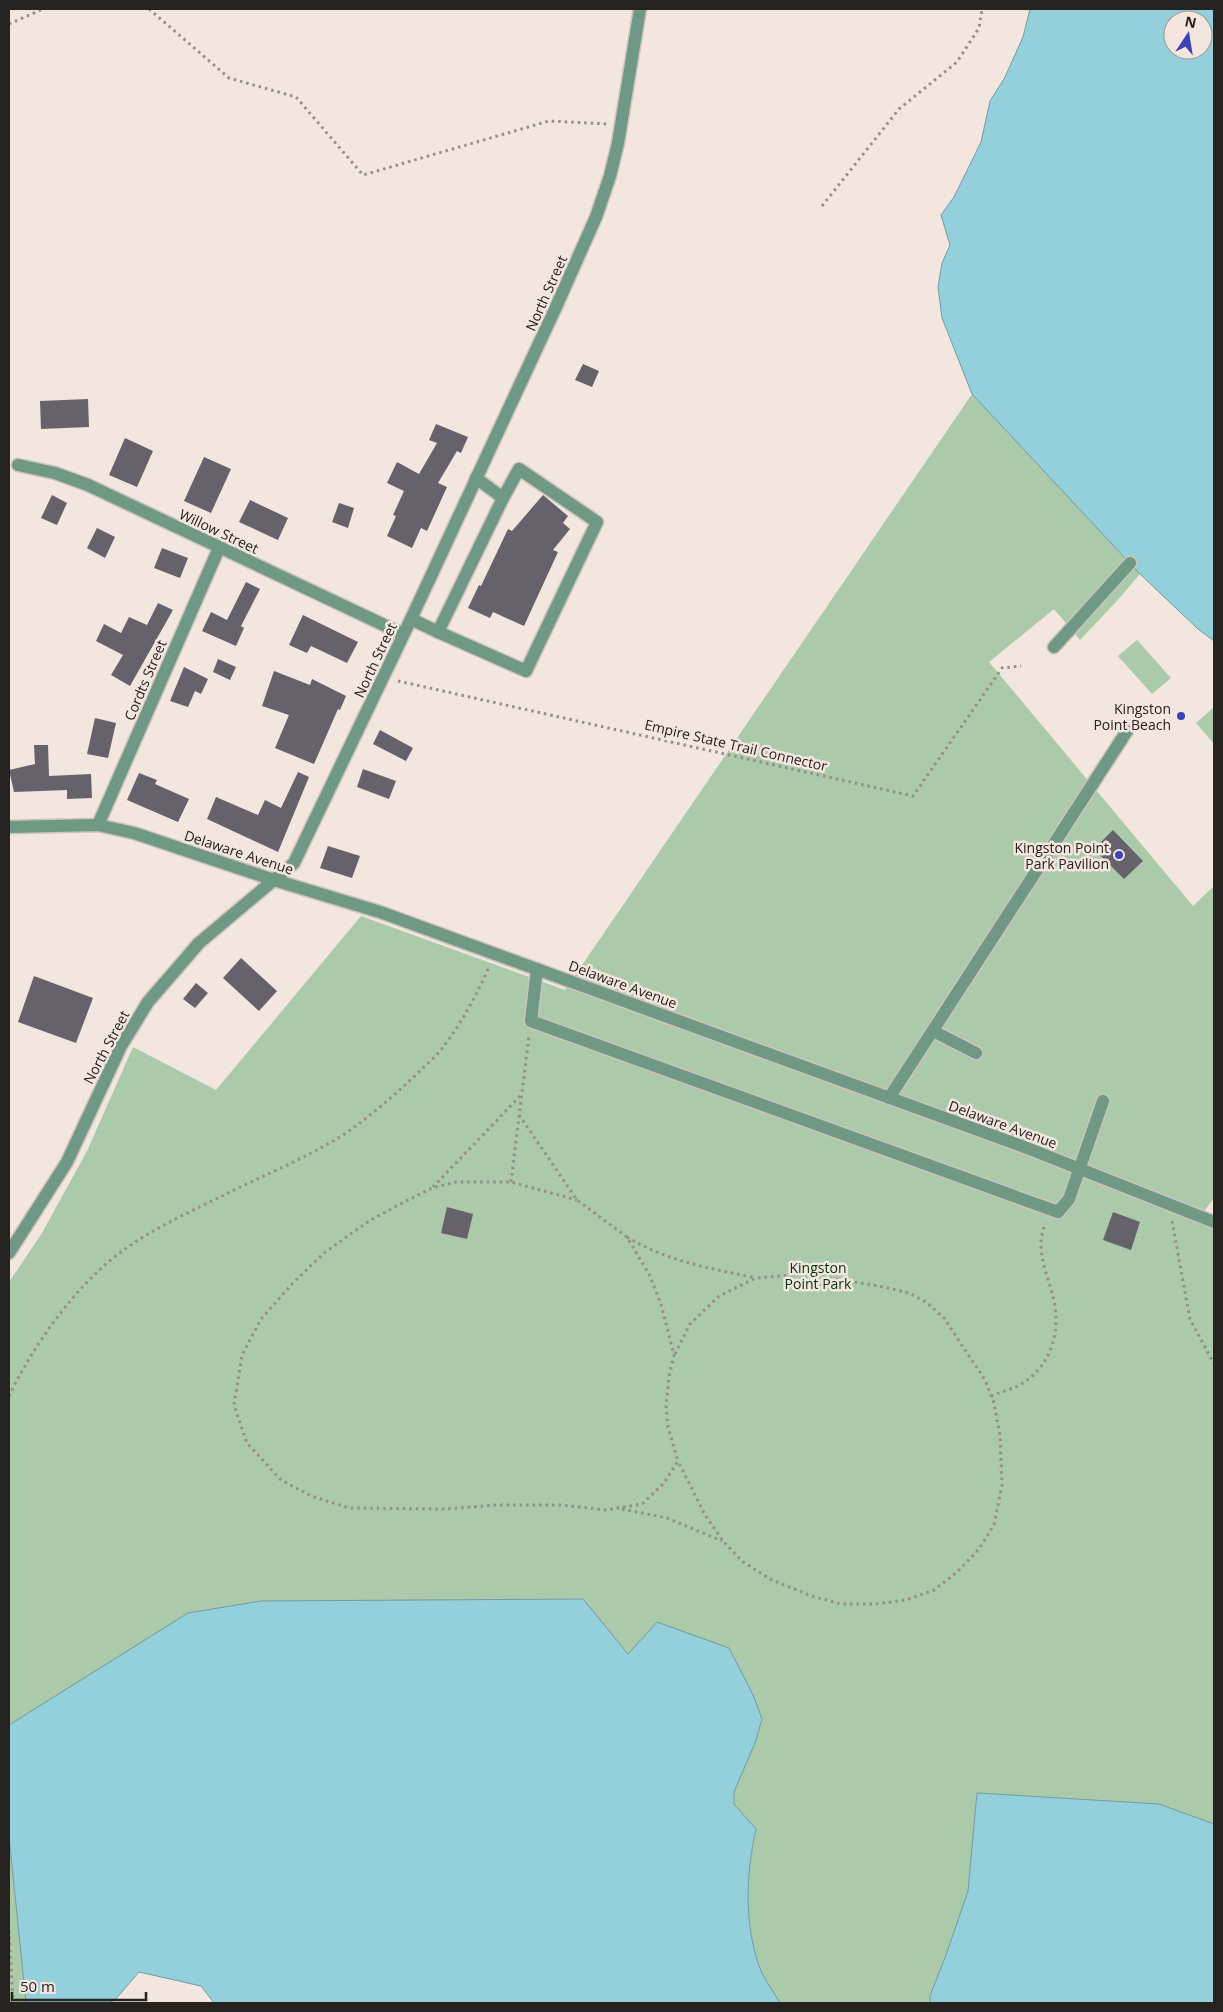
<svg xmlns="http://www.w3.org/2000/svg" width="1223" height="2012" font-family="'Open Sans',sans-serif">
  <rect width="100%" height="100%" fill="#f2e6df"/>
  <g fill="#aacaaa">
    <path d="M972 394 1140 574 1116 602 1080 640 1054 609 989 662 1193 906 1214 886V1198L1196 1222 1214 1230V1824L1159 1804 977 1793 968 1891 946 1955 930 1996V2003H780C773 1991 764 1979 759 1966 744 1922 746 1874 756 1829L734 1804V1792L755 1743 762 1718 629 1654 188 1614 9 1725V1282L42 1233 87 1151 133 1047 216 1090 361 916 565 990Z"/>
    <path d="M1137 640 1171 678 1152 694 1118 656Z"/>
    <path d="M1214 707V744L1196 723Z"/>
    <path d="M9 1836 26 2003H9Z"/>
  </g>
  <g fill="#93d0dc" stroke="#729ca3" fill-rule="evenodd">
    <path d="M1030 9H1214V641L1198 629 1140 574 972 394 942 318 938 287 942 263 950 245 941 215 954 197 981 142 990 101 1005 77 1023 37ZM1173 20H1203V50H1173Z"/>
    <path d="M583 1599 628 1654 657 1622 729 1648 754 1697 762 1719 755 1743 734 1792V1804L756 1829C746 1874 744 1922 759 1966 764 1979 773 1991 780 2003H214L201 1986 139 1972 115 2000 108 2003H26L9 1836V1725L188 1613 261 1601Z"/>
    <path d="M977 1793 1159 1804 1214 1824V2003H930V1996L946 1955 968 1891Z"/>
  </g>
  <g fill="#66626c">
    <path d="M583 364 599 371 592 387 575 380Z"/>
    <path d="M88 399 89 427 41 429 40 401Z"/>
    <path d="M436 424 468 437 461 453 457 451 438 483 447 487 427 531 421 528 412 548 387 536 396 516 393 515 404 491 387 483 397 462 419 474 437 443 429 440Z"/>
    <path d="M125 438 153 451 137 487 109 475Z"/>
    <path d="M204 457 231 469 211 513 184 501Z"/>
    <path d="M52 495 67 503 57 525 41 518Z"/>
    <path d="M543 495 568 516 563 523 570 529 553 550 558 552 524 626 493 612 490 618 468 608 479 585 481 586 508 529 512 531Z"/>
    <path d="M250 500 288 518 278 540 239 522Z"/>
    <path d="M339 503 354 508 348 528 332 522Z"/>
    <path d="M97 528 115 537 105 558 87 548Z"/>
    <path d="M162 548 188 558 180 578 154 568Z"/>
    <path d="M246 582 260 589 241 626 244 628 236 646 202 631 211 612 227 620Z"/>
    <path d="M158 603 173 610 130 686 111 675 123 655 96 641 104 624 121 633 129 617 147 625Z"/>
    <path d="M303 615 358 642 347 663 311 646 307 653 289 645Z"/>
    <path d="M218 659 236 667 230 680 213 672Z"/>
    <path d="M184 667 208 679 201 694 195 691 188 707 170 701Z"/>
    <path d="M274 671 310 685 312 679 346 696 340 710 338 709 314 764 275 748 289 715 262 706Z"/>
    <path d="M95 718 116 723 108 758 87 754Z"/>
    <path d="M380 730 413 748 406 761 373 744Z"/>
    <path d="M34 745H48L49 776 91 774 92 798 67 799V790L14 792 9 770 35 764Z"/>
    <path d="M363 769 396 781 389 799 357 787Z"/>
    <path d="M298 772 309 777 278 852 207 819 216 797 258 815 265 800 281 808Z"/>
    <path d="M139 773 157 780 155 784 189 799 178 822 127 800Z"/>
    <path d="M1113 830 1143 861 1124 879 1094 849Z"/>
    <path d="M328 846 360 856 352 878 320 868Z"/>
    <path d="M241 958 277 991 259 1011 223 978Z"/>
    <path d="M34 976 93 998 76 1043 18 1022Z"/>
    <path d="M196 983 208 993 195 1008 183 999Z"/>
    <path d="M447 1207 473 1214 467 1239 441 1233Z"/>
    <path d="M1113 1212 1140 1222 1131 1250 1103 1240Z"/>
  </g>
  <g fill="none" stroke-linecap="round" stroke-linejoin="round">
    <defs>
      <g id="minor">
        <path d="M18 465 55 473 88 485 403 634"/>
        <path d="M411 619 438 632 503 498 476 478"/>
        <path d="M438 632 526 671 597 522 519 469 503 498"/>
        <path d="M1054 647 1130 563"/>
        <path d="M98 825 219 548"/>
        <path d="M9 827 98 825 134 833 274 880 380 912 1027 1148 1214 1222"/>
        <path d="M537 969 531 1021 1058 1212 1069 1199 1103 1101"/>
        <path d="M933 1031 976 1053"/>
        <path d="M889 1098 1127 731"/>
        <path d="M9 1253 67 1162 121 1046 148 1002 199 943 294 863 411 619 556 307 596 217 610 176 618 143 640 9"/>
      </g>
    </defs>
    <use href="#minor" stroke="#cdc3bc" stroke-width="15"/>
    <g stroke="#968e89" stroke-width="3" stroke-dasharray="2.5 4" stroke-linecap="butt">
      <path d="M149 9 229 78 296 97 363 175 549 121 608 124"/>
      <path d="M9 24 43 9"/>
      <path d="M822 206 899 109 957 62 979 28 982 9"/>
      <path d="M398 681 913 796 1002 668 1021 666"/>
      <path d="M519 1115 577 1200 627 1237 649 1274 661 1304 674 1355 669 1377 666 1406 668 1427 678 1461 664 1483 642 1504 606 1510 561 1505H497L445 1509 349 1508 311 1496 281 1480 247 1443 234 1405 242 1355 261 1319 291 1285 324 1253 369 1221 404 1202 432 1188 456 1182H511L577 1200"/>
      <path d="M511 1182 529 1036"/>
      <path d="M433 1187 522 1094"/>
      <path d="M1172 1221 1190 1319 1214 1364"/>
      <path d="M627 1237C669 1262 709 1268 756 1278"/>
      <path d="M675 1354 690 1324 719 1296 756 1278 805 1274 884 1287 909 1293 926 1302 944 1318 985 1380 994 1403 1000 1435 1002 1485 994 1525 979 1549 956 1573 934 1590 906 1600 875 1604H841L811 1596 770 1579 742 1561 723 1541 705 1515 678 1461"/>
      <path d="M9 1396C34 1344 79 1280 128 1247 158 1226 192 1211 224 1195 264 1175 316 1154 352 1129 376 1111 399 1091 421 1070 427 1064 434 1058 440 1051 460 1026 476 996 489 967"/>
      <path d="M991 1396C1001 1392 1012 1389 1020 1385 1050 1367 1061 1334 1054 1301 1049 1276 1033 1249 1046 1223"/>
      <path d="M622 1509 667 1518 722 1541"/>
      <path d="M9 1930 13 2003"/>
    </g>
    <use href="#minor" stroke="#6f9984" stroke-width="12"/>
  </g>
  <g fill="#3e42b7" stroke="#f2e6df" stroke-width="2">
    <circle cx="1181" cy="716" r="5"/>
    <circle cx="1119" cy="855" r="5"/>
  </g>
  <g text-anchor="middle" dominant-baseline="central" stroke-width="5" stroke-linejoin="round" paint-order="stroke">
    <g font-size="14" fill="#26221f" stroke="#f2e6df">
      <text transform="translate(546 293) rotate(-66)">North Street</text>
      <text transform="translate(219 531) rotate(25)">Willow Street</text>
      <text transform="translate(375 660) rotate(-65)">North Street</text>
      <text transform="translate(145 680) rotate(-67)">Cordts Street</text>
      <text transform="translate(736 745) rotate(13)">Empire State Trail Connector</text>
      <text transform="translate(239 852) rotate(18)">Delaware Avenue</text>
      <text transform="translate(623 984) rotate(20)">Delaware Avenue</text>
      <text transform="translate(106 1047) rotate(-62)">North Street</text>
      <text transform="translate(1003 1124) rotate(20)">Delaware Avenue</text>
    </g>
    <g font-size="14" fill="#26221f" stroke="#f2e6df" text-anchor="end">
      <text x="1171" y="708">Kingston<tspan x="1171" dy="16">Point Beach</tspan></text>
      <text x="1109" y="847">Kingston Point<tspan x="1109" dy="16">Park Pavilion</tspan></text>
    </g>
    <g font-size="14" fill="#003606" stroke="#f2e6df">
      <text x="818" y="1267">Kingston<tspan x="818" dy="16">Point Park</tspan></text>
    </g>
  </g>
  <rect width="1223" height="2012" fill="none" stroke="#26221f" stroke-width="20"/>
  <g transform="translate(1188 35) rotate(12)"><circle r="24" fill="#f2e6df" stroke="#a09892"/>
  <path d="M0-4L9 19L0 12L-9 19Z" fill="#3e42b7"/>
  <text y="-8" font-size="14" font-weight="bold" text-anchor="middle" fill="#26221f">N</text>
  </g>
  <path d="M12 1992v8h134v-8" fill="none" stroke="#26221f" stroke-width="2.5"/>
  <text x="20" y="1992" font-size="15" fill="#26221f" stroke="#f2e6df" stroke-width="4" paint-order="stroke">50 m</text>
</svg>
